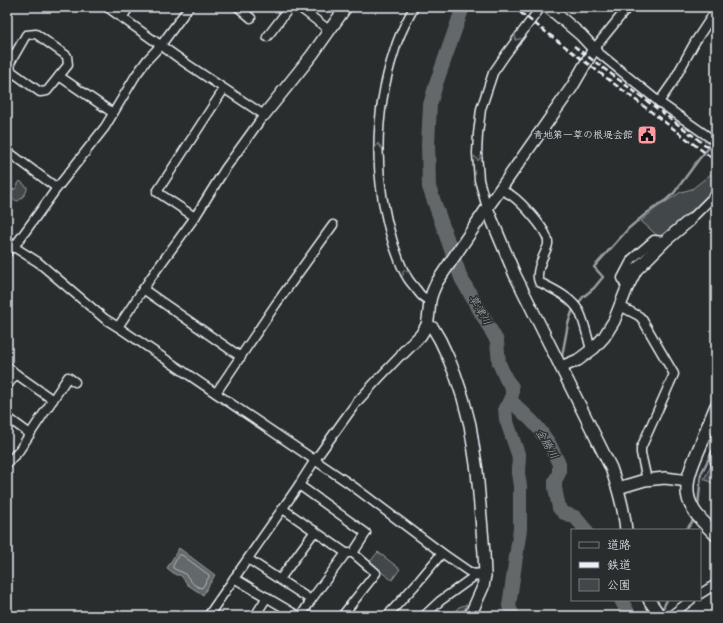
<svg xmlns="http://www.w3.org/2000/svg" width="723" height="623" font-family="'Balsamiq Sans','Klee One',sans-serif">
  <rect width="100%" height="100%" fill="#2a2d2e"/>
  <filter id="ink" filterUnits="userSpaceOnUse"><feTurbulence type="fractalNoise" baseFrequency=".025" numOctaves="2"/><feDisplacementMap in="SourceGraphic" scale="8" xChannelSelector="R" yChannelSelector="G"/><feConvolveMatrix kernelMatrix="1 2 1 2 8 2 1 2 1" color-interpolation-filters="sRGB"/></filter>
  <g filter="url(#ink)">
    <g fill="#424648" stroke="#959ca0">
      <path d="M716 170V189L663 238H660L641 221 655 209 681 192 692 189Z"/>
      <path d="M20 181 27 187C28 192 22 198 18 201 14 200 9 198 9 193L12 188 14 190 15 189Z"/>
      <path d="M711 466 716 469V485L704 479Z"/>
      <path d="M378 552 400 569 392 580 369 563Z"/>
      <path d="M467 604 465 609 456 616H450L459 607Z"/>
    </g>
    <path fill="#63686b" stroke="#989fa3" d="M179 548 215 575 203 595 188 585 182 577 180 575H176L167 568Z"/>
    <g fill="none" stroke-linecap="round" stroke-linejoin="round">
      <path stroke="#b3bac0" stroke-width="1" d="M179 555H182L209 575V577L202 588C192 586 191 580 185 574 181 571 177 571 173 568V566Z"/>
      <g stroke="#989fa3" stroke-width="2.5">
        <path d="M562 356 568 324 572 312 583 297 594 288 603 277 594 267 629 228 647 213 658 205 666 200 674 193 699 159 714 142"/>
        <path d="M698 507 701 474 716 444"/>
        <path d="M686 530 695 518"/>
        <path d="M663 608 667 600"/>
      </g>
      <g stroke="#63686b" stroke-width="14">
        <path d="M463 7 436 84 430 105 428 144 429 187 461 278 497 341 499 363 506 379 512 387V394L511 401 505 408 506 419 519 457 518 473 520 486V529L509 606 513 616"/>
        <path d="M511 401 532 421 539 429 550 445 559 464V473L555 481V488L559 508 564 513 575 517 586 530"/>
        <path d="M621 600 630 616"/>
      </g>
      <defs>
        <g id="street">
          <path d="M107 7 187 64 264 115 225 169 195 217 152 276 118 327"/>
          <path d="M238 7 251 18"/>
          <path d="M299 7 329 30"/>
          <path d="M414 7C407 21 399 34 395 49 373 115 373 180 394 246 398 256 401 268 407 277 409 281 413 285 416 289 418 291 420 295 422 296 424 298 427 299 430 301"/>
          <path d="M628 7 594 49 659 102 716 142"/>
          <path d="M122 18 129 7"/>
          <path d="M36 34 67 56 68 65 47 91 40 92 11 71 10 63 26 35Z"/>
          <path d="M267 37 290 7"/>
          <path d="M59 76 113 113"/>
          <path d="M659 102 673 82 695 42 716 10"/>
          <path d="M7 151 57 188"/>
          <path d="M500 189C503 191 507 193 511 195 521 202 550 232 548 244 548 246 547 248 546 250 542 259 535 273 539 282 553 289 571 297 579 311 584 320 588 339 591 350"/>
          <path d="M487 208 479 180 477 153 478 134 481 109 493 73 506 54 541 7"/>
          <path d="M195 217 157 192 224 89"/>
          <path d="M690 220 716 194"/>
          <path d="M14 247 38 262 105 319 118 327 350 484 442 553 468 571 476 575"/>
          <path d="M7 253 9 249 14 247 57 188 105 127 136 75 147 60 161 45 189 7"/>
          <path d="M627 288 624 283 622 278 632 259 654 240 665 241"/>
          <path d="M143 289 241 357"/>
          <path d="M620 306 639 316 642 319 674 374 641 448V453L647 480"/>
          <path d="M7 366 16 374 53 400"/>
          <path d="M7 386 16 374"/>
          <path d="M216 393 276 304 333 225"/>
          <path d="M7 417 30 434"/>
          <path d="M716 454C714 458 714 461 716 465"/>
          <path d="M7 463 18 452 68 377 75 382"/>
          <path d="M299 485 366 533 353 553"/>
          <path d="M283 509 346 553 311 600 301 616"/>
          <path d="M248 559 311 600"/>
          <path d="M234 578 298 616"/>
          <path d="M280 579 315 531"/>
          <path d="M700 594 716 584"/>
          <path d="M208 616 299 485 315 460 356 403 380 377 403 353"/>
          <path d="M255 616 267 597"/>
          <path d="M342 616 376 573 353 553H349"/>
          <path d="M387 616 418 582 442 553"/>
          <path d="M424 616 440 601 476 575"/>
          <path d="M670 616 691 600"/>
        </g>
        <g id="secondary">
          <path d="M264 115 312 55 346 7"/>
          <path d="M487 208 515 275 611 468C618 488 624 508 626 530"/>
          <path d="M403 353 421 335 427 325"/>
          <path d="M561 367 578 360 594 348 604 337 614 321 627 288 636 270 665 241 690 220"/>
          <path d="M618 488 645 480 665 478 688 481"/>
          <path d="M476 575H485L484 553 477 471 470 425 463 398 455 374 447 355 440 340 433 328 427 325C429 317 429 309 430 301 431 294 434 288 437 282L487 208 572 87 594 49 581 35 548 7"/>
          <path d="M649 600 660 616"/>
          <path d="M470 616 483 587 485 575"/>
        </g>
        <path id="primary" d="M716 407C711 419 706 430 702 442 694 461 680 486 692 507 697 518 708 526 716 535"/>
      </defs>
      <use href="#street" stroke="#e8f1f8" stroke-width="11"/>
      <use href="#secondary" stroke="#e8f1f8" stroke-width="14"/>
      <use href="#primary" stroke="#e8f1f8" stroke-width="15"/>
      <use href="#street" stroke="#2a2d2e" stroke-width="8"/>
      <use href="#secondary" stroke="#2a2d2e" stroke-width="11"/>
      <use href="#primary" stroke="#2a2d2e" stroke-width="12"/>
      <g stroke="#e8f1f8" stroke-width="2.5" stroke-dasharray="6 3" stroke-linecap="butt">
        <path d="M513 7 716 161"/>
        <path d="M574 46 716 153"/>
      </g>
    </g>
    <defs><path id="oneway-chevron" d="M-2-3.5L2.5 0L-2 3.5" fill="none" stroke-width="1.6" stroke-linecap="round" stroke-linejoin="round"/></defs>
    <g stroke="#6c7275">
      <use href="#oneway-chevron" transform="translate(517 38) rotate(127)"/>
      <use href="#oneway-chevron" transform="translate(378 146) rotate(-90)"/>
      <use href="#oneway-chevron" transform="translate(478 158) rotate(86)"/>
      <use href="#oneway-chevron" transform="translate(405 272) rotate(-114)"/>
    </g>
  </g>
  <defs>
    <symbol id="civic-square" viewBox="-11 -11 22 22"><rect x="-9" y="-9" width="18" height="18" rx="4" fill="#ff9aa2" stroke="#2a2d2e"/><path d="M-.6-6.5H3V-4.5H.6V-3L4-1V1h2V6H-6V1h2V-1L-.6-3ZM-1.2 2.5V6h2.4V2.5Z" fill="#111"/></symbol>
  </defs>
  <g fill-rule="evenodd">
    <use href="#civic-square" x="636" y="124" width="22" height="22"/>
  </g>
  <g text-anchor="middle" dominant-baseline="central" stroke-width="3" stroke-linejoin="round" paint-order="stroke">
    <g font-size="10" fill="#e8f1f8" stroke="#2a2d2e" text-anchor="end">
      <text x="633" y="135">青地第一草の根堤会館</text>
    </g>
    <g font-size="11" font-style="italic" fill="#acb3b9" stroke="#2a2d2e">
      <text transform="translate(480 310) rotate(60)">草津川</text>
      <text transform="translate(547 444) rotate(59)">金勝川</text>
    </g>
  </g>
  <rect width="723" height="623" fill="none" stroke="#2a2d2e" stroke-width="24"/>
  <rect x="12" y="12" width="699" height="599" fill="none" stroke="#e8f1f8" stroke-width="1.5" filter="url(#ink)"/>
  <rect x="571" y="529" width="130" height="72" fill="#2a2d2e" stroke="#767b7f"/>
  <rect x="579" y="542" width="20" height="6" fill="#2a2d2e" stroke="#767b7f"/>
  <text x="607" y="549" font-size="12" fill="#e8f1f8">道路</text>
  <rect x="579" y="562" width="20" height="6" fill="#e8f1f8" stroke="#767b7f"/>
  <text x="607" y="569" font-size="12" fill="#e8f1f8">鉄道</text>
  <rect x="579" y="579" width="20" height="12" fill="#424648" stroke="#767b7f"/>
  <text x="607" y="589" font-size="12" fill="#e8f1f8">公園</text>
</svg>
